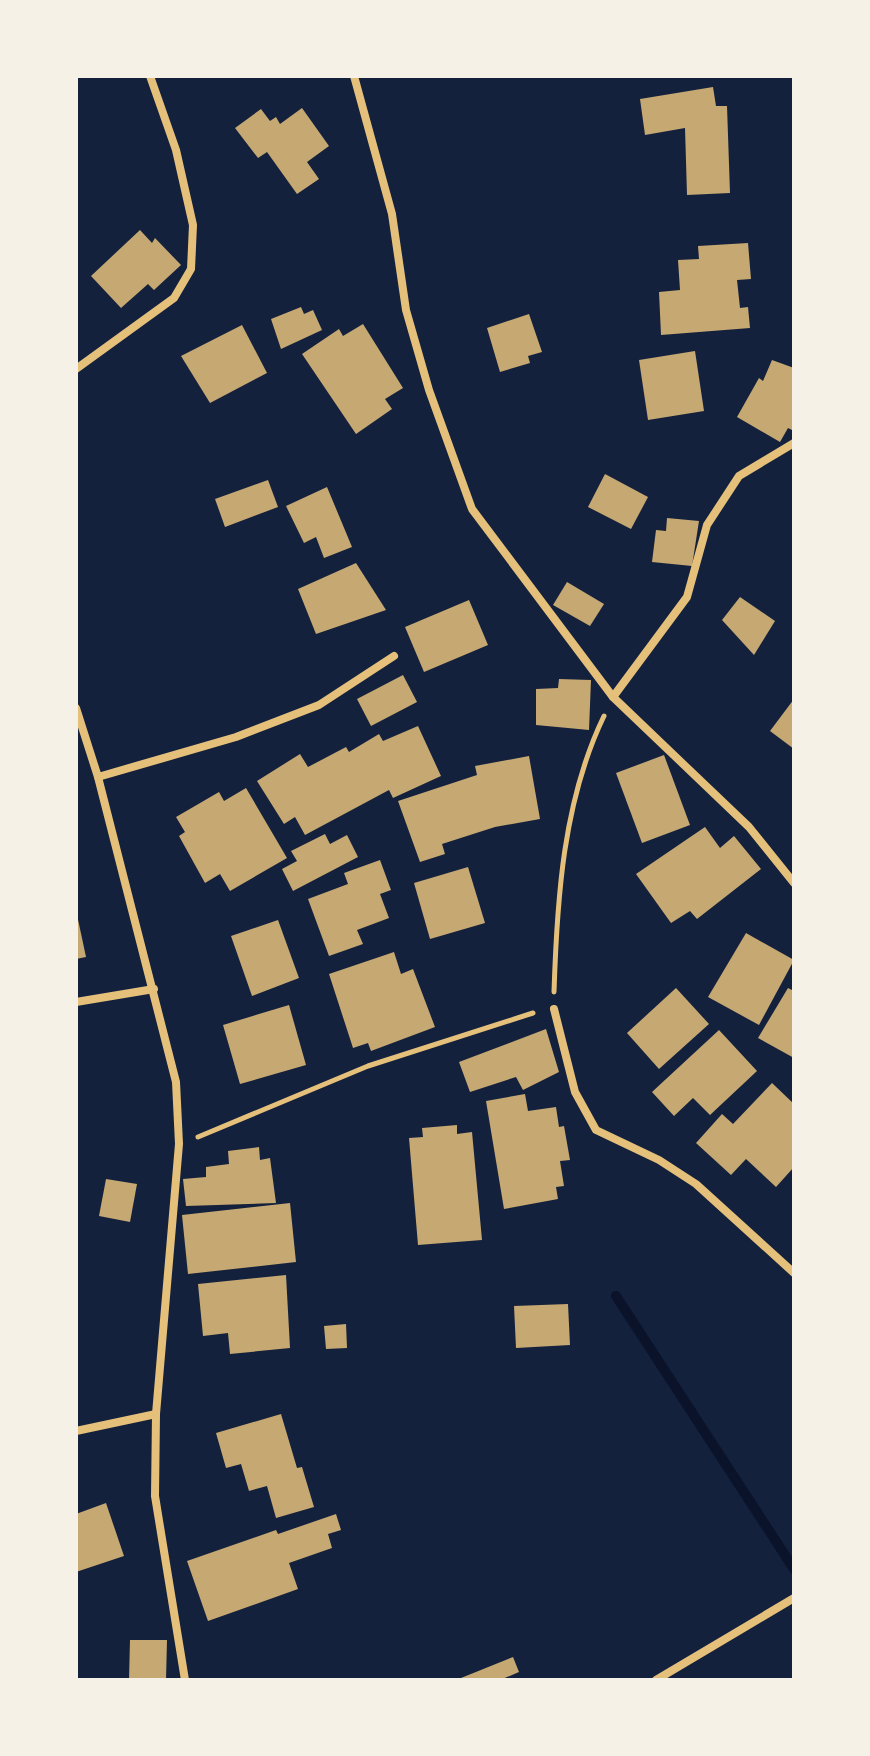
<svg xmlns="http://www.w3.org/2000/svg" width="870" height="1756" font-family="Helvetica,sans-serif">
  <rect width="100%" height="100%" fill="#14213d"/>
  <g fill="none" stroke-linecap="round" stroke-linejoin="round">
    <path stroke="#0b132b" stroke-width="10" d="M616 1296 794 1569"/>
  </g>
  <g fill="#c6a872">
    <path d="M713 87 716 106H727L730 193 687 195 685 128 645 135 640 99Z"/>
    <path d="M302 108 329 146 307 162 319 179 297 194 267 152 258 158 235 128 261 109 270 121 276 117 280 124Z"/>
    <path d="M140 230 152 243 155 238 181 265 154 290 148 284 121 308 91 276Z"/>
    <path d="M748 243 751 279 737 280 740 308 748 307 750 328 661 335 659 292 680 290 678 260 699 259 698 246Z"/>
    <path d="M301 307 304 314 313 310 322 330 281 349 271 319Z"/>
    <path d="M529 314 542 352 528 356 530 363 500 372 487 328Z"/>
    <path d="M363 324 403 388 385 399 392 409 356 434 302 354 339 329 343 336Z"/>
    <path d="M242 325 267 373 210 403 181 356Z"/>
    <path d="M695 351 704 411 648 420 639 360Z"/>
    <path d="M772 360 794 368V431L788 428 780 442 737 417 759 378 763 381Z"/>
    <path d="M605 474 648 497 631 529 588 507Z"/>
    <path d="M268 480 278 507 225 527 215 499Z"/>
    <path d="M327 487 352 547 324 558 316 537 304 543 286 506Z"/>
    <path d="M667 518 699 521 692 566 652 562 656 530 666 531Z"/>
    <path d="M356 563 386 610 316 634 298 589Z"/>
    <path d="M567 582 604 604 590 626 553 605Z"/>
    <path d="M740 597 775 621 754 655 722 620Z"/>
    <path d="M469 600 488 645 424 672 405 627Z"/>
    <path d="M403 675 417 702 371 726 357 699Z"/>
    <path d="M559 679 591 680 589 730 536 725V689L558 688Z"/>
    <path d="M794 699V749L770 731Z"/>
    <path d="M418 726 441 776 393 798 389 790 305 835 295 817 284 824 257 781 300 754 308 767 346 747 349 752 379 734 383 741Z"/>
    <path d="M664 755 690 825 642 843 616 773Z"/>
    <path d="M529 756 540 819 495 827 442 844 445 854 420 862 398 801 477 775 475 766Z"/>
    <path d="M246 788 287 858 230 891 220 874 205 883 179 836 185 832 176 817 219 792 224 801Z"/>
    <path d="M705 827 720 848 734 836 761 869 697 919 690 911 671 923 636 874Z"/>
    <path d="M325 834 330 844 347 835 358 857 293 891 282 869 297 861 291 851Z"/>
    <path d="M380 860 391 890 380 894 389 918 357 930 363 944 329 956 308 899 348 884 344 873Z"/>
    <path d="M468 867 485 923 430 939 414 883Z"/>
    <path d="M76 910 86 957 76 959Z"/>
    <path d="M278 920 299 978 252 996 231 936Z"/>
    <path d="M746 933 794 960 759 1025 708 997Z"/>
    <path d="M394 952 401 974 413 969 435 1027 371 1051 368 1043 353 1048 329 974Z"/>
    <path d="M676 988 709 1024 659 1069 627 1033Z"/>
    <path d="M788 988 794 991V1058L758 1038Z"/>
    <path d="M289 1005 306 1065 240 1084 223 1025Z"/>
    <path d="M546 1029 559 1072 523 1090 516 1077 470 1092 459 1062Z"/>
    <path d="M719 1030 757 1071 710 1115 693 1098 674 1116 652 1092Z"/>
    <path d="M772 1083 794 1104V1167L776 1187 746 1159 731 1175 696 1143 722 1114 733 1124Z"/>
    <path d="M525 1094 528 1111 556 1107 559 1127 564 1126 570 1160 560 1161 564 1186 556 1187 558 1199 504 1209 486 1101Z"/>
    <path d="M457 1125V1134L472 1132 482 1240 418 1245 409 1138 423 1137 422 1128Z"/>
    <path d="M259 1147 260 1160 270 1158 276 1203 186 1206 183 1179 206 1177V1167L229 1164 228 1151Z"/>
    <path d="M106 1179 137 1184 130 1222 99 1216Z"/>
    <path d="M290 1203 296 1262 188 1274 182 1215Z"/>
    <path d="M286 1275 290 1348 230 1354 228 1333 203 1336 198 1284Z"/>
    <path d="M568 1304 570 1345 516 1348 514 1306Z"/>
    <path d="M346 1324 347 1348 326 1349 324 1326Z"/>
    <path d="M281 1414 297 1468 302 1467 314 1507 276 1518 267 1486 249 1491 241 1464 226 1468 216 1433Z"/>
    <path d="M106 1503 124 1556 76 1572V1514Z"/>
    <path d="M336 1514 341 1530 328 1534 332 1548 289 1563 298 1589 208 1621 187 1561 276 1530 278 1534Z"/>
    <path d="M130 1640H167L166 1680H129Z"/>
    <path d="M513 1657 519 1672 500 1680H456Z"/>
  </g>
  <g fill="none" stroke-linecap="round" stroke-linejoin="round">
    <g stroke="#e5c07b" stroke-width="5">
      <path d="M554 992C557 899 563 801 604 716"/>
      <path d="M198 1137 368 1066 533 1013"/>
    </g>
    <g stroke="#e5c07b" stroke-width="8">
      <path d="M354 76 392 214 406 310 429 390 472 509 613 697 749 827 794 883"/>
      <path d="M76 369 174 298 191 269 193 225 176 150 150 76"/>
      <path d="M613 697 687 597 707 525 739 476 794 443"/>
      <path d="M76 708 98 777 176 1082 179 1144 156 1414 155 1496 185 1680"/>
      <path d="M98 777 236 737 319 705 394 656"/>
      <path d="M76 1002 154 989"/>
      <path d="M554 1009 575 1092 596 1130 659 1160 696 1184 794 1273"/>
      <path d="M76 1431 156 1414"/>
      <path d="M656 1680 794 1598"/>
    </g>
  </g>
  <rect width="870" height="1756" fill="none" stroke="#f6f1e7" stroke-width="156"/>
</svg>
